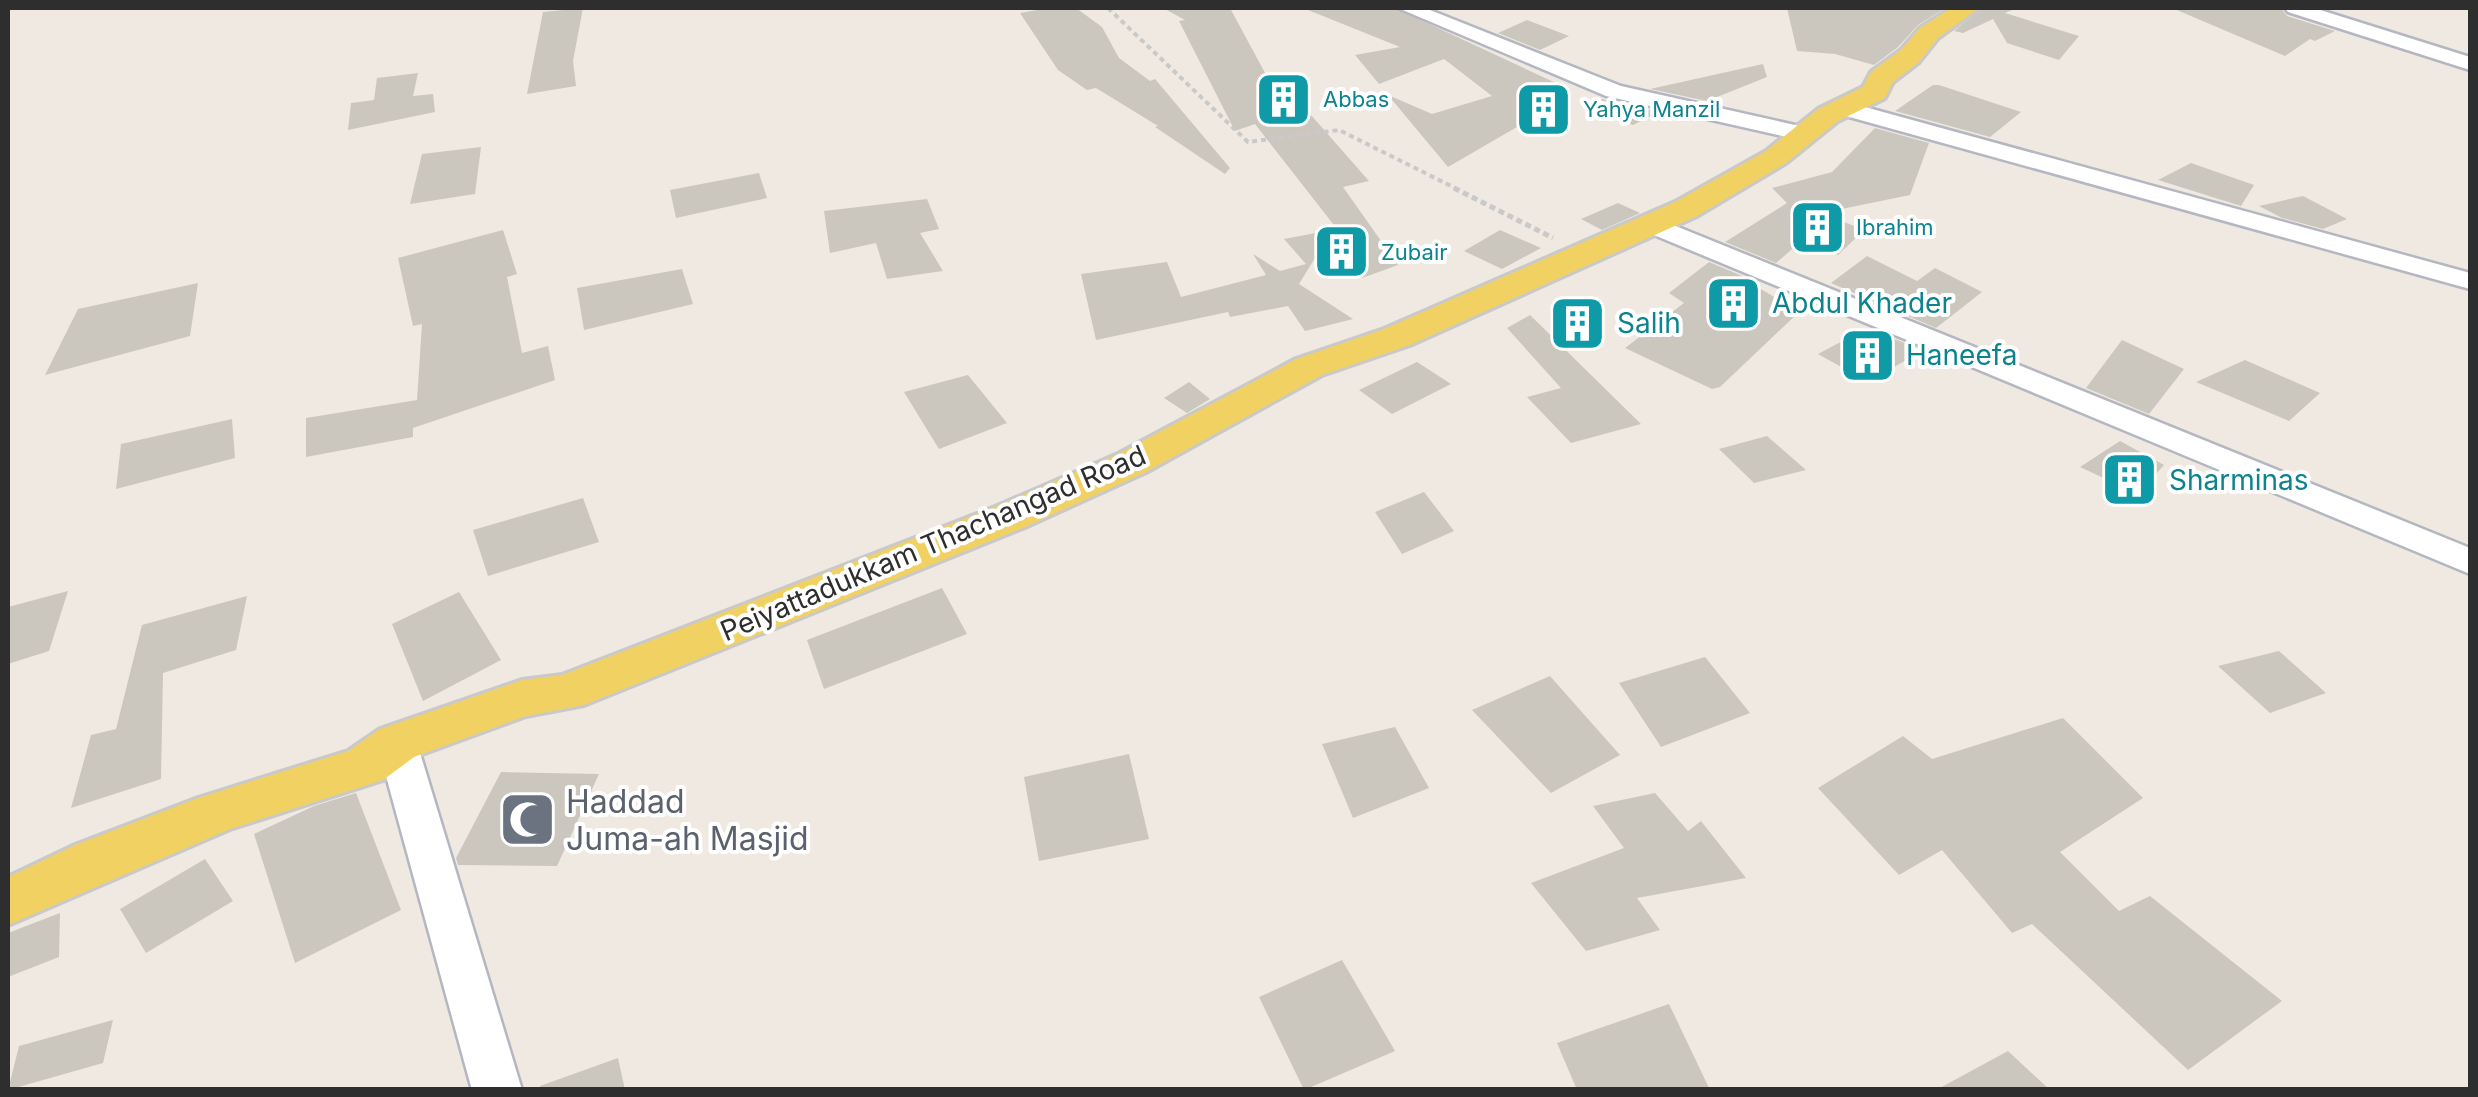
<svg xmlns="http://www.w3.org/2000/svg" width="2478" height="1097" font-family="Inter,sans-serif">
  <rect width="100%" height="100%" fill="#efe9e1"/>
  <g fill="#cbc7bf">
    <path d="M583 8 573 61 576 86 527 94 543 12Z"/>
    <path d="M1049 8H1076L1102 27 1119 58 1150 81 1155 79 1230 168 1225 174 1155 127 1158 126 1096 88 1087 90 1058 70 1020 13Z"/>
    <path d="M1163 8H1230L1271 84 1281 81 1369 181 1343 187 1398 265 1362 278 1318 253 1299 284 1353 319 1305 331 1288 306 1230 317 1228 312 1096 340 1081 274 1167 262 1181 297 1266 275 1253 254 1280 271 1306 264 1284 239 1337 229 1255 124 1235 131 1179 21 1185 20Z"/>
    <path d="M1303 8H1395L1558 84 1565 110 1546 121 1536 116 1448 167 1388 95 1432 114 1492 96 1444 59 1379 84 1355 55 1400 47Z"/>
    <path d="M1787 8H1945L1918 25 1898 47 1874 65 1835 54 1797 51Z"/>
    <path d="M1982 8H2017L2005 13 2079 36 2059 60 2007 43 1993 19 1963 33 1954 31Z"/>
    <path d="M2172 8H2281L2287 16 2335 31 2315 41 2310 39 2285 56Z"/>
    <path d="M1527 20 1569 36 1540 50 1498 33Z"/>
    <path d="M1763 64 1767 77 1707 101 1650 89Z"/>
    <path d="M418 73 413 96 433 94 435 112 348 130 351 103 374 100 377 78Z"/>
    <path d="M1933 85H1939L2021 112 1990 137 1895 111Z"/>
    <path d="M1603 99 1605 100 1673 115 1658 121 1651 116 1633 125 1587 103Z"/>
    <path d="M1875 128 1929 143 1910 195 1822 213 1864 230 1838 255 1804 239 1776 263 1725 242 1787 203 1772 188 1832 172Z"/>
    <path d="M481 147 475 194 410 204 422 154Z"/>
    <path d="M2191 163 2254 185 2241 206 2158 180Z"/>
    <path d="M759 173 767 198 676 218 670 190Z"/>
    <path d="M2303 196 2347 219 2323 229 2282 218 2259 206Z"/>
    <path d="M927 199 939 229 920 233 943 271 887 279 876 243 830 253 824 211Z"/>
    <path d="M1618 203 1640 213 1602 230 1581 219Z"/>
    <path d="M503 230 517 274 507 277 522 353 548 346 555 380 413 428V437L306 457V418L417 400 422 324 413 326 398 258Z"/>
    <path d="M1500 230 1541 248 1502 269 1464 251Z"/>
    <path d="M1867 256 1917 281 1935 268 1982 292 1936 328 1831 283Z"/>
    <path d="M1709 262 1754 281 1751 283 1799 312 1720 387 1712 389 1625 348 1684 303 1669 293Z"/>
    <path d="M682 269 693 304 584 330 577 288Z"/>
    <path d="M198 283 190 336 45 375 78 309Z"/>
    <path d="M1530 315 1641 424 1571 443 1527 397 1561 388 1507 328Z"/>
    <path d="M1867 328 1912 346 1906 350 1915 355 1868 382 1818 354Z"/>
    <path d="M2122 340 2184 369 2149 414 2086 388Z"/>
    <path d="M2245 360 2320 393 2289 421 2196 382Z"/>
    <path d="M1417 362 1451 384 1392 414 1359 390Z"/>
    <path d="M968 375 1007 423 939 449 904 392Z"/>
    <path d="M1189 382 1210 399 1187 413 1164 398Z"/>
    <path d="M232 419 235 458 116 489 121 444Z"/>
    <path d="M1767 436 1806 470 1754 483 1719 449Z"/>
    <path d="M2120 441 2164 465 2138 494 2080 467Z"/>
    <path d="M1424 492 1454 531 1402 554 1375 512Z"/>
    <path d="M583 498 599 542 488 576 473 530Z"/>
    <path d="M942 588 967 634 824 689 807 640Z"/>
    <path d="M68 591 49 651 8 664V607Z"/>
    <path d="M459 592 501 660 423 701 392 624Z"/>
    <path d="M247 596 236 650 163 673 161 779 71 808 91 735 116 729 142 625Z"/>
    <path d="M2279 651 2326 693 2270 713 2218 666Z"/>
    <path d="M1705 657 1750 713 1661 747 1619 683Z"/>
    <path d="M1550 676 1620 755 1551 793 1472 710Z"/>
    <path d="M2063 718 2143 798 2060 852 2119 911 2150 896 2282 1001 2188 1070 2032 924 2012 933 1942 850 1899 875 1818 788 1903 736 1932 759Z"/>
    <path d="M1395 727 1429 788 1353 818 1322 744Z"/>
    <path d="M1129 754 1149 839 1039 861 1024 777Z"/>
    <path d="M501 772 599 774 557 866 458 865 456 858Z"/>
    <path d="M356 793 401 910 295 963 254 834 314 806Z"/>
    <path d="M1655 793 1688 831 1701 821 1746 878 1637 898 1660 930 1586 951 1531 883 1624 848 1593 806Z"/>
    <path d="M205 859 233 901 146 953 120 909Z"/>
    <path d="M60 913 59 957 8 977V933Z"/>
    <path d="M1342 960 1395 1051 1304 1090 1259 997Z"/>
    <path d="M1669 1004 1710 1090H1577L1557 1043Z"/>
    <path d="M113 1020 103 1063 8 1090 19 1046Z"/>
    <path d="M2008 1051 2050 1090H1936Z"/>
    <path d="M618 1058 625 1090H540V1086Z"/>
  </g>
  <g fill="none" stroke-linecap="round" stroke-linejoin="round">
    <defs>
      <g id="minor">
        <path d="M1398 8H1425L1621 86 1804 127 1816 134 1804 141 1606 96Z"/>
        <path d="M2285 8H2314L2470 57V70L2288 12Z"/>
        <path d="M1843 101 2470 273V289L1835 113 1831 108 1835 103Z"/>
        <path d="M1651 216 2470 548V574L1642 230 1638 224 1642 218Z"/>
        <path d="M397 727 411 732 417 743 522 1090H472L377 743 383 732Z"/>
      </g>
      <path id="major" d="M1951 8H1979L1938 38 1919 62 1893 82 1885 98 1838 121 1786 163 1697 216 1410 345 1322 375 1146 472 1025 527 584 705 526 716 414 757 383 780 230 829 8 925V877L75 845 198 798 348 751 380 729 522 680 562 675 995 507 1118 454 1296 359 1384 329 1675 202 1766 151 1818 109 1863 87 1871 72 1901 50 1920 28Z"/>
    </defs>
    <use href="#minor" stroke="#b4b7c1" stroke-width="5"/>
    <use href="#major" stroke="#c9c9c9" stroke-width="6"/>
    <path stroke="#c9c9c9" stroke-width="4" stroke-dasharray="5 4" stroke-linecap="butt" d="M1108 8 1248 142 1339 130 1459 190"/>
    <path stroke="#c9c9c9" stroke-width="5" stroke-dasharray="6 4" stroke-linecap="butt" d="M1454 188 1553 238"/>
    <use href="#minor" fill="#fff" fill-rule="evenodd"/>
    <use href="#major" fill="#f2d163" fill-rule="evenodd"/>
  </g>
  <defs>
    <symbol id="building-square" viewBox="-11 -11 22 22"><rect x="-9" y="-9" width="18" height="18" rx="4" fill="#0f9aa8" stroke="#fff"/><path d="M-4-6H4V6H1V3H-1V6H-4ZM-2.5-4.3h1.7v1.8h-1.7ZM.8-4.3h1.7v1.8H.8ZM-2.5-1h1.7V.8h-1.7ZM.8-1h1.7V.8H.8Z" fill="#fff"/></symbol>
    <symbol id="mosque-square" viewBox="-11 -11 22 22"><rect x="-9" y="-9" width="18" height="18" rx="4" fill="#6b7280" stroke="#fff"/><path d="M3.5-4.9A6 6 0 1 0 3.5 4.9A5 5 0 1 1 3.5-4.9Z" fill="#fff"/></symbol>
  </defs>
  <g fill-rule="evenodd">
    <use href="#building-square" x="1252" y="68" width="63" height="63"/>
    <use href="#building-square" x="1512" y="78" width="63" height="63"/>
    <use href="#building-square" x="1786" y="196" width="63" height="63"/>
    <use href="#building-square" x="1310" y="220" width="63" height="63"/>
    <use href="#building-square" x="1702" y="272" width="63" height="63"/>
    <use href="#building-square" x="1546" y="292" width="63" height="63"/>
    <use href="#building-square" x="1836" y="324" width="63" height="63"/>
    <use href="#building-square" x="2098" y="448" width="63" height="63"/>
    <use href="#mosque-square" x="496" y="788" width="63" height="63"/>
  </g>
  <g text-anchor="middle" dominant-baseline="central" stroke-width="8" stroke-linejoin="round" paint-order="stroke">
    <g font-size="22" fill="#0d838f" stroke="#fff" text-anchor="start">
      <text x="1323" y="99">Abbas</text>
      <text x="1583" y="109">Yahya Manzil</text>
      <text x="1856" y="227">Ibrahim</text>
      <text x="1381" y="252">Zubair</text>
    </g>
    <g font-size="28" fill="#0d838f" stroke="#fff" text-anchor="start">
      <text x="1772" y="303">Abdul Khader</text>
      <text x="1617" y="323">Salih</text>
      <text x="1906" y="355">Haneefa</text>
      <text x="2169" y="480">Sharminas</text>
    </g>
    <g font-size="28" fill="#2e2e2e" stroke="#fff">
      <text transform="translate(933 543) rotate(-23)">Peiyattadukkam Thachangad Road</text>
    </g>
    <g font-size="32" fill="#5b616d" stroke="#fff" text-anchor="start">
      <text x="566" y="801">Haddad<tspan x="566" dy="37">Juma-ah Masjid</tspan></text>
    </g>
  </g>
  <rect width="2478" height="1097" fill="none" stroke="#2e2e2e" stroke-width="20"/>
</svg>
